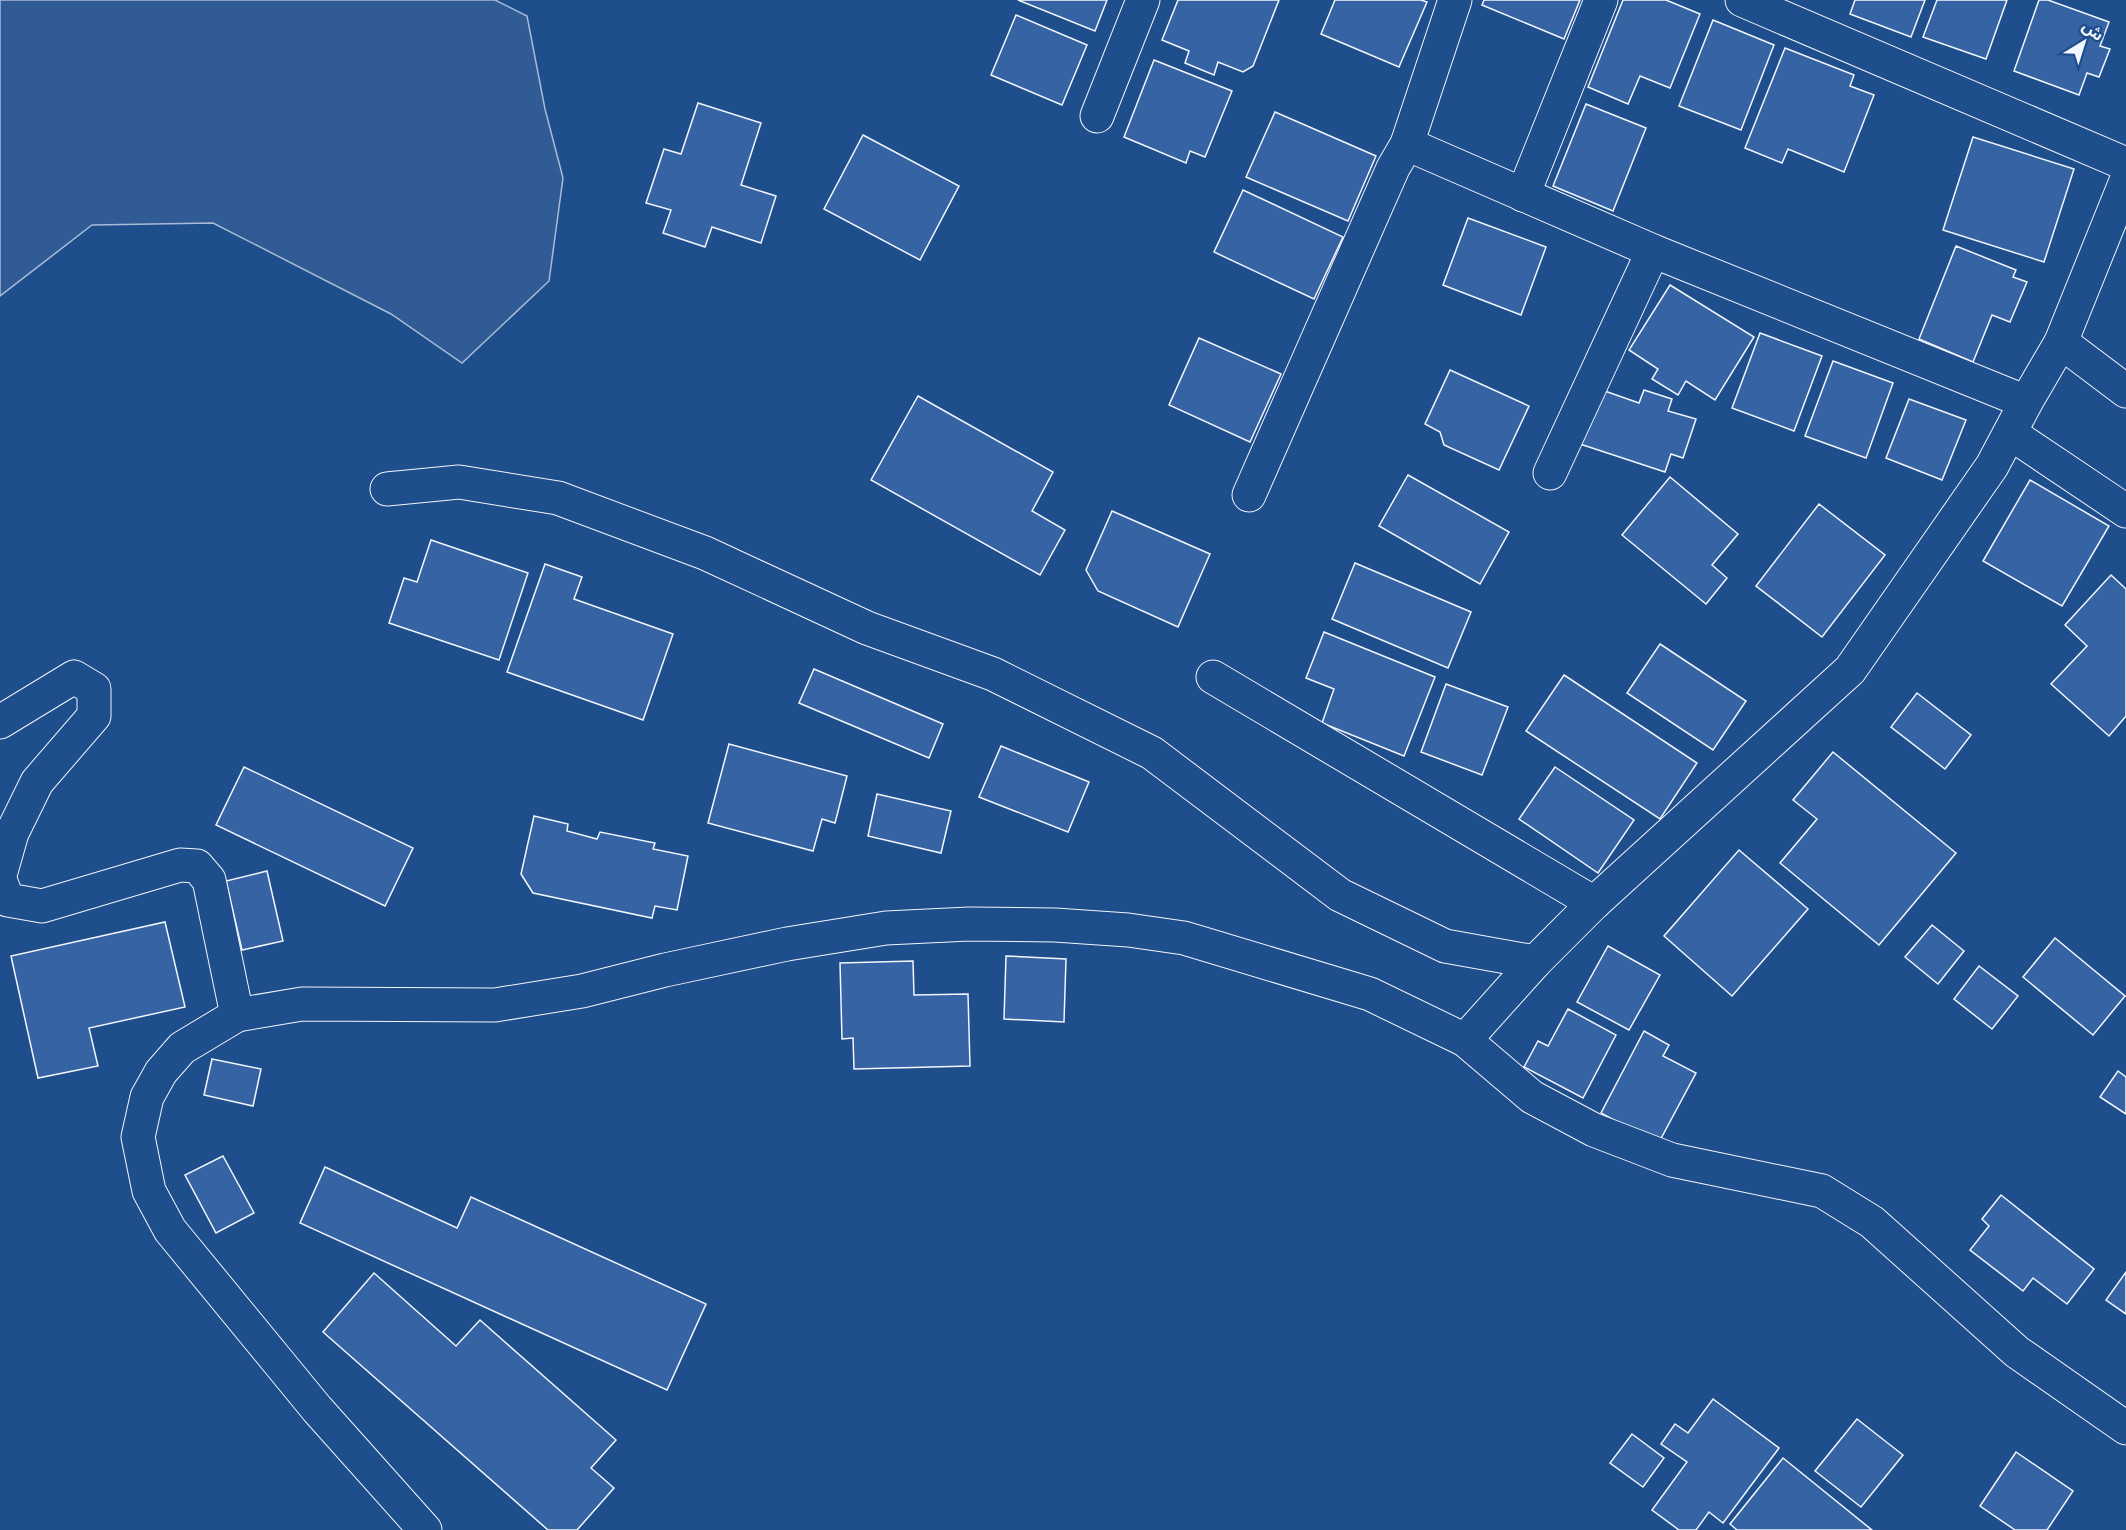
<svg xmlns="http://www.w3.org/2000/svg" width="2126" height="1530" font-family="'PT Sans Narrow','Noto Sans Arabic',sans-serif">
  <rect width="100%" height="100%" fill="#1f4e8c"/>
  <path fill="#305b95" stroke="#a8bbd7" stroke-width="1.5" d="M0 0H495L527 16 545 109 563 178 549 281 462 363 391 314 213 223 92 225 0 296Z"/>
  <g fill="#3563a3" stroke="#f2f6ff" stroke-width="1.5">
    <path d="M1018 0H1107L1095 31Z"/>
    <path d="M1178 0H1279L1253 66 1243 72 1218 62 1214 75 1185 63 1189 51 1162 40Z"/>
    <path d="M1335 0H1421L1427 2 1399 67 1321 34Z"/>
    <path d="M1484 0H1580L1564 39 1482 5Z"/>
    <path d="M1623 0H1666L1700 14 1670 88 1640 76 1628 104 1588 87Z"/>
    <path d="M1855 0H1925L1911 37 1850 14Z"/>
    <path d="M1937 0H2007L1986 59 1923 37Z"/>
    <path d="M2039 0H2048L2109 22 2100 46 2110 49 2099 77 2087 73 2079 95 2014 71Z"/>
    <path d="M1016 15 1087 45 1062 105 991 75Z"/>
    <path d="M1713 20 1774 45 1741 130 1679 106Z"/>
    <path d="M1785 48 1854 75 1850 86 1874 95 1844 172 1788 149 1782 163 1745 148Z"/>
    <path d="M1154 60 1232 91 1205 157 1190 151 1186 163 1124 137Z"/>
    <path d="M698 103 761 123 741 185 776 196 761 243 712 227 705 247 663 233 671 210 646 203 664 149 681 154Z"/>
    <path d="M1586 104 1646 128 1613 211 1553 186Z"/>
    <path d="M1275 112 1376 156 1348 221 1246 177Z"/>
    <path d="M863 135 959 186 920 260 824 209Z"/>
    <path d="M1973 137 2074 169 2044 262 1943 230Z"/>
    <path d="M1243 190 1343 237 1314 299 1214 252Z"/>
    <path d="M1468 218 1546 247 1521 315 1443 285Z"/>
    <path d="M1956 246 2016 270 2013 277 2027 282 2010 322 1992 315 1973 362 1919 339Z"/>
    <path d="M1670 285 1754 337 1715 400 1686 381 1678 395 1652 379 1658 369 1629 350Z"/>
    <path d="M1760 333 1822 356 1794 431 1732 408Z"/>
    <path d="M1199 338 1281 374 1250 442 1169 405Z"/>
    <path d="M1833 361 1893 383 1866 458 1805 436Z"/>
    <path d="M1450 370 1529 406 1499 470 1444 445 1440 432 1425 424Z"/>
    <path d="M1599 389 1639 403 1644 390 1672 399 1668 411 1696 419 1683 458 1671 454 1665 472 1580 444Z"/>
    <path d="M918 396 1053 472 1032 511 1065 530 1040 575 871 480Z"/>
    <path d="M1909 399 1966 420 1942 480 1886 458Z"/>
    <path d="M1408 475 1509 532 1480 584 1379 526Z"/>
    <path d="M1670 477 1738 534 1712 565 1727 578 1706 604 1622 535Z"/>
    <path d="M2030 480 2109 526 2062 606 1983 561Z"/>
    <path d="M1819 504 1885 555 1822 637 1756 586Z"/>
    <path d="M1112 511 1210 554 1178 627 1098 591 1086 570Z"/>
    <path d="M431 540 528 573 499 660 389 623 404 578 417 582Z"/>
    <path d="M1355 563 1471 612 1448 668 1332 619Z"/>
    <path d="M545 564 582 577 574 599 673 634 643 720 507 672Z"/>
    <path d="M2111 575 2126 589V716L2109 736 2051 684 2087 646 2065 625Z"/>
    <path d="M1324 632 1435 677 1404 756 1322 723 1334 689 1306 678Z"/>
    <path d="M1660 644 1746 701 1713 750 1627 693Z"/>
    <path d="M814 669 943 724 929 758 799 703Z"/>
    <path d="M1564 675 1697 763 1660 819 1526 731Z"/>
    <path d="M1446 684 1508 707 1482 775 1421 752Z"/>
    <path d="M1917 693 1971 735 1945 769 1891 727Z"/>
    <path d="M729 744 847 776 835 823 822 819 813 851 708 823Z"/>
    <path d="M1001 746 1089 782 1068 832 979 797Z"/>
    <path d="M1833 752 1956 853 1879 945 1780 863 1817 819 1793 800Z"/>
    <path d="M244 767 413 848 385 906 216 825Z"/>
    <path d="M1555 767 1634 820 1598 873 1519 819Z"/>
    <path d="M877 794 951 811 941 853 868 836Z"/>
    <path d="M534 816 568 824 567 831 597 839 600 832 655 843 653 849 688 856 677 910 655 906 652 918 533 893 521 874Z"/>
    <path d="M1739 850 1808 909 1732 996 1664 936Z"/>
    <path d="M267 871 283 941 242 950 226 881Z"/>
    <path d="M165 922 185 1007 89 1028 98 1066 38 1078 11 956Z"/>
    <path d="M1932 925 1964 951 1938 984 1905 957Z"/>
    <path d="M2055 938 2125 996 2093 1035 2023 977Z"/>
    <path d="M1608 946 1660 975 1629 1030 1577 1002Z"/>
    <path d="M1006 956 1066 959 1064 1022 1004 1019Z"/>
    <path d="M913 961 914 995 968 994 970 1066 854 1069 853 1038 842 1039 840 963Z"/>
    <path d="M1979 966 2018 996 1992 1029 1954 999Z"/>
    <path d="M1568 1009 1616 1035 1583 1098 1524 1067 1538 1041 1548 1046Z"/>
    <path d="M1644 1031 1669 1045 1663 1056 1696 1073 1658 1144 1601 1113Z"/>
    <path d="M212 1059 261 1069 253 1106 204 1095Z"/>
    <path d="M2118 1071 2126 1077V1114L2100 1097Z"/>
    <path d="M223 1156 254 1213 216 1233 185 1175Z"/>
    <path d="M325 1167 457 1228 471 1197 706 1304 667 1390 300 1223Z"/>
    <path d="M2001 1195 2094 1269 2067 1304 2033 1278 2023 1291 1970 1250 1989 1226 1982 1219Z"/>
    <path d="M2126 1272V1314L2106 1300Z"/>
    <path d="M374 1273 456 1346 480 1320 616 1440 591 1468 614 1488 577 1530H548L323 1332Z"/>
    <path d="M1713 1399 1779 1448 1723 1523 1709 1512 1696 1530H1679L1652 1510 1687 1462 1661 1444 1675 1424 1688 1433Z"/>
    <path d="M1857 1419 1903 1455 1861 1507 1815 1471Z"/>
    <path d="M1632 1434 1664 1458 1643 1487 1610 1463Z"/>
    <path d="M2016 1452 2073 1491 2047 1530H2015L1980 1506Z"/>
    <path d="M1783 1458 1872 1530H1737L1730 1524Z"/>
  </g>
  <g fill="none" stroke-linecap="round" stroke-linejoin="round">
    <defs>
      <g id="street">
        <path d="M1742 0 2126 164"/>
        <path d="M1097 116 1143 0"/>
        <path d="M1407 144 1455 0"/>
        <path d="M1523 195 1601 0"/>
        <path d="M2061 342 2126 391"/>
        <path d="M2010 433 2126 511"/>
        <path d="M1550 473 1653 251"/>
        <path d="M387 489 459 482 558 498 705 553 867 628 993 674 1152 753 1340 895 1445 946 1535 962"/>
        <path d="M1249 495 1393 168 1407 144 1653 251 2026 402"/>
        <path d="M1213 677 1594 903"/>
        <path d="M0 722 74 677 94 689V716L37 782 12 833 0 875"/>
        <path d="M0 880 8 900 42 906 180 865 197 866 209 880 237 1015"/>
        <path d="M1465 1040 1532 1097 1594 1130 1672 1160 1822 1191 1872 1222 2017 1352 2126 1428"/>
        <path d="M425 1530 317 1409 170 1230 149 1191 138 1137 147 1097 161 1072 182 1048 237 1015 302 1004 495 1005 582 991 665 970 787 944 886 928 969 924 1055 925 1128 930 1184 938 1370 994 1465 1040 1535 962 1594 903 1850 670 1992 466 2026 402 2061 342 2126 181"/>
      </g>
    </defs>
    <use href="#street" stroke="#f2f6ff" stroke-width="35"/>
    <use href="#street" stroke="#1f4e8c" stroke-width="33"/>
  </g>
  <g transform="translate(2084 42) rotate(38)" stroke="#1f4e8c" stroke-width="4.5" paint-order="stroke">
  <path d="M0-4.5L10 22L0 15L-10 22Z" fill="#f2f6ff"/>
  <text y="-9" font-size="16" font-weight="bold" text-anchor="middle" fill="#f2f6ff">ش</text>
  </g>
</svg>
